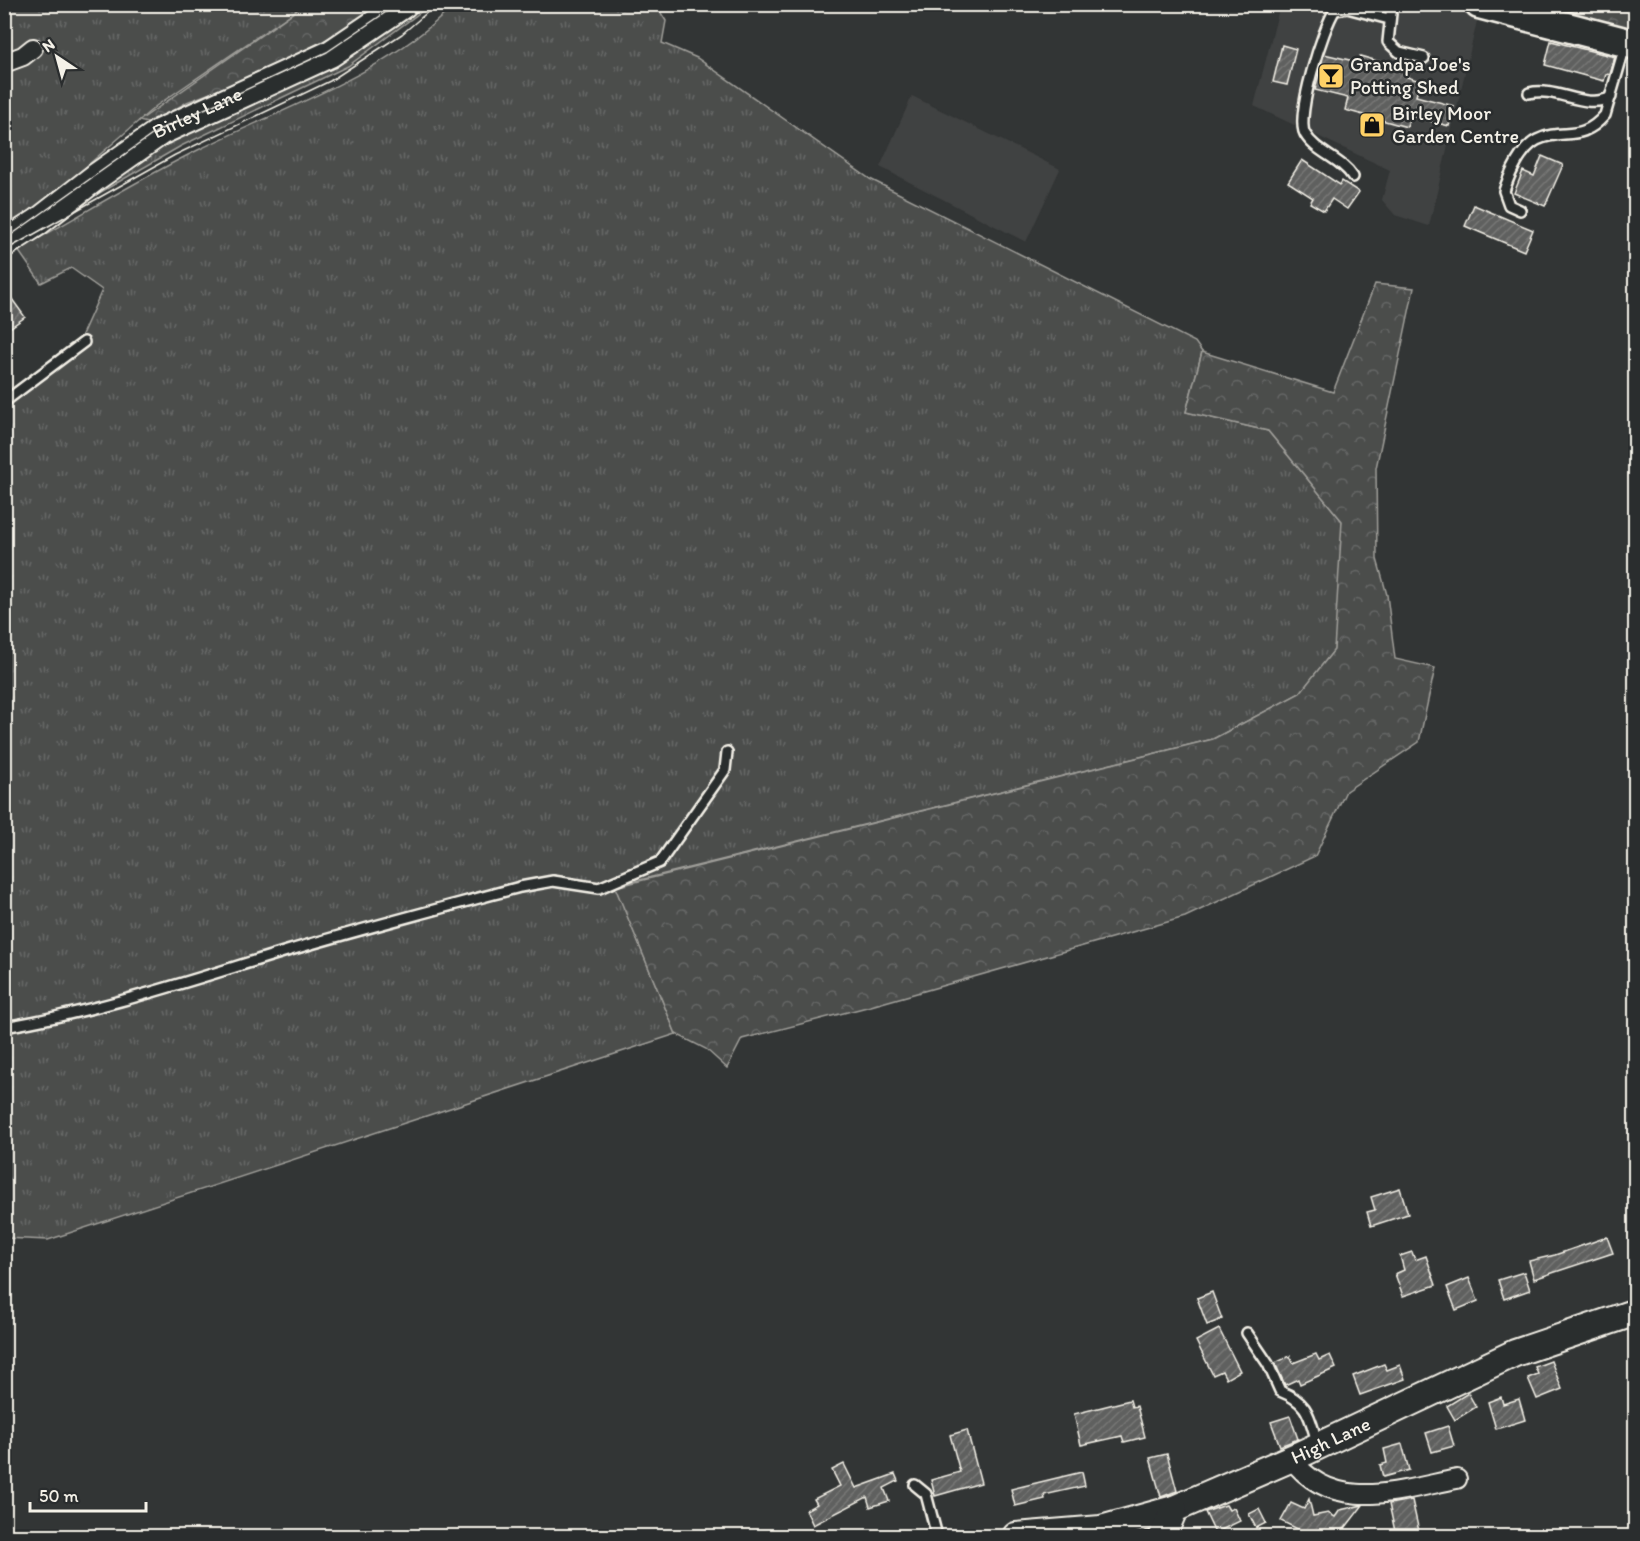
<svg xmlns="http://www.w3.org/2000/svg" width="1640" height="1541" font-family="Itim,sans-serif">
  <defs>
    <pattern id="grass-tufts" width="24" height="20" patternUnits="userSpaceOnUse" patternTransform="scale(1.5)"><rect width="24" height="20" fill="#4b4d4c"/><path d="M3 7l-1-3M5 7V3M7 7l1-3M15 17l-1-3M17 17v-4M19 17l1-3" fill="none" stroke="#666766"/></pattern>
    <pattern id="forest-crowns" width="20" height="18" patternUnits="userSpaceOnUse" patternTransform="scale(1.5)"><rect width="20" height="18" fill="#4b4d4c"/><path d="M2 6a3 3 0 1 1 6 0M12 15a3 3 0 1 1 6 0" fill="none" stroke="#666766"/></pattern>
    <pattern id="building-hatch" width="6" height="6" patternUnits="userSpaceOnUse" patternTransform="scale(1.5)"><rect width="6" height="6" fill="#5f605f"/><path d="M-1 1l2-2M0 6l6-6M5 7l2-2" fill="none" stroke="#777776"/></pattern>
  </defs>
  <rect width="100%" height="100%" fill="#323535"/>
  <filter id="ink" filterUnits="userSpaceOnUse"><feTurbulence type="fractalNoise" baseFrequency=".0167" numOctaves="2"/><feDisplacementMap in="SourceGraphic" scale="12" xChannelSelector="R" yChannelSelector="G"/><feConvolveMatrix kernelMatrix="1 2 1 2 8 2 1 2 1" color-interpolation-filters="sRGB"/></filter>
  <g filter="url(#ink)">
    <g fill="#404242">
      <path d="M1280 5H1433L1478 17 1429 226 1395 215 1382 200 1390 170 1254 106Z"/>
      <path d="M912 96 1060 169 1026 242 880 167Z"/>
    </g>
    <g fill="url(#grass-tufts)" stroke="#a09f9a" stroke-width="1.5">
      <path d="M5 5H304L156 106 59 190 5 229Z"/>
      <path d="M415 5H430L348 66 181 146 75 207 166 140Z"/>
      <path d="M454 5H656L666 21 662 43 697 58 870 179 1195 342 1202 352 1186 412 1268 431 1342 521 1341 584 1334 650 1300 693 1213 739 615 886 676 1034 48 1240 5 1238V398L80 339 102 290 71 268 41 283 18 250C78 217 137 180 198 150 285 107 383 76 454 5Z"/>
    </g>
    <g fill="url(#forest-crowns)" stroke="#a09f9a" stroke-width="1.5">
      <path d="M304 5H379L333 36 252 77 187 102 151 124 139 121Z"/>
      <path d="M1522 5H1635V34Z"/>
      <path d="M1375 284 1414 288 1376 468 1377 559 1387 595 1395 659 1435 668 1419 742 1346 791 1315 856 1185 917 871 1006 742 1039 727 1068 706 1049 676 1034 615 887 1213 739 1300 693 1334 650 1342 521 1268 431 1186 412 1202 352 1333 392Z"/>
    </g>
    <g fill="url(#building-hatch)" stroke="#f4f1e8" stroke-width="1.5">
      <path d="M1551 41 1615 57 1610 75 1606 74 1604 81 1545 65Z"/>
      <path d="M1282 45 1296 49 1287 85 1273 82Z"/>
      <path d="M1324 54 1358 62 1360 56 1409 70 1407 77 1420 81 1416 96 1454 106 1449 126 1410 116 1407 127 1345 110 1348 98 1315 90Z"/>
      <path d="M1542 156 1563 165 1545 206 1514 193 1523 171 1534 176Z"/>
      <path d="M1302 160 1340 185 1342 181 1359 192 1347 209 1332 199 1324 211 1310 203 1313 198 1288 182Z"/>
      <path d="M1474 205 1533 230 1524 251 1465 226Z"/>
      <path d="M4 288 25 317 4 332Z"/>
      <path d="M1400 1188 1408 1214 1371 1226 1367 1212 1375 1210 1371 1197Z"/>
      <path d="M1607 1237 1613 1253 1534 1279 1529 1261 1555 1255Z"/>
      <path d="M1412 1252 1415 1260 1426 1256 1436 1285 1403 1296 1395 1274 1404 1270 1400 1256Z"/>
      <path d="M1524 1272 1530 1290 1504 1299 1498 1280Z"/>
      <path d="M1469 1278 1478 1301 1456 1310 1447 1287Z"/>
      <path d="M1212 1292 1222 1319 1207 1325 1197 1298Z"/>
      <path d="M1219 1329 1240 1371 1226 1379 1222 1371 1213 1375 1196 1341Z"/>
      <path d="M1316 1354 1319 1360 1330 1355 1336 1368 1300 1384 1298 1379 1285 1385 1275 1363 1290 1356 1293 1363Z"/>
      <path d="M1551 1361 1562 1389 1537 1399 1528 1378 1538 1374 1535 1367Z"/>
      <path d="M1384 1364 1387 1370 1400 1365 1405 1379 1360 1395 1353 1376Z"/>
      <path d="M1468 1393 1476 1407 1455 1420 1447 1406Z"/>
      <path d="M1501 1397 1503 1404 1519 1399 1525 1420 1496 1429 1488 1402Z"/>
      <path d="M1130 1400 1132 1407 1137 1406 1145 1437 1124 1442 1122 1436 1081 1445 1074 1414Z"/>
      <path d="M1290 1416 1298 1439 1280 1446 1271 1422Z"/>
      <path d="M1448 1426 1454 1446 1432 1452 1426 1433Z"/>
      <path d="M967 1430 981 1483 935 1496 931 1480 960 1472 950 1435Z"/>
      <path d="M1402 1444 1409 1470 1383 1477 1380 1465 1387 1463 1384 1449Z"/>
      <path d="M1167 1454 1177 1491 1161 1497 1150 1458Z"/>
      <path d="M844 1464 856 1488 895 1474 898 1481 884 1488 889 1501 870 1507 867 1497 813 1525 806 1510 817 1504 814 1499 840 1486 832 1470Z"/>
      <path d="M1082 1472 1085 1486 1044 1495 1045 1499 1015 1506 1011 1489Z"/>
      <path d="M1309 1499 1313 1516 1328 1513 1335 1517 1340 1510 1363 1505 1339 1536H1312L1281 1521 1291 1503 1304 1509Z"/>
      <path d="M1412 1500 1420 1536H1396L1389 1504Z"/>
      <path d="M1226 1505 1229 1510 1234 1508 1240 1521 1215 1533 1205 1512Z"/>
      <path d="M1259 1509 1266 1523 1256 1528 1249 1514Z"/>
    </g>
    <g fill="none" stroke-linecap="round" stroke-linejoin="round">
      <defs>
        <g id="lane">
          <path d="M1392 4 1388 42 1399 52 1424 58"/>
          <path d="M1529 93C1557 86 1585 111 1611 97"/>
          <path d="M1353 177C1341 158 1316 153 1305 134 1295 117 1323 27 1335 10L1347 8 1389 19"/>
          <path d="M1520 210 1509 205 1504 191C1509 175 1521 148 1537 140 1563 127 1580 144 1605 115L1625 46"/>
          <path d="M4 402 84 342"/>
          <path d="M4 1027C101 1011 194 979 287 951 364 928 442 908 520 887L553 881 599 888 660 862 725 770 727 752"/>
          <path d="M1247 1333 1268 1364 1280 1391C1310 1403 1309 1417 1318 1445"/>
          <path d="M915 1485 926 1494 937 1536"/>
        </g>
        <g id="street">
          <path d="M4 63 23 56 33 48"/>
          <path d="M1291 1458C1332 1515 1400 1490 1457 1479"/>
        </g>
        <g id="secondary">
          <path d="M4 244 38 222 96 177 160 132 330 54 404 4"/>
          <path id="s1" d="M1016 1536 1101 1529 1174 1509 1299 1455 1515 1353 1636 1312"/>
          <path d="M1163 1536 1174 1509"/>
        </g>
        <path id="primary" d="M1479 4 1636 45"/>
      </defs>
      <use href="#lane" stroke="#f4f1e8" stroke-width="14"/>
      <use href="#street" stroke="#f4f1e8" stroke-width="22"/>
      <use href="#secondary" stroke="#f4f1e8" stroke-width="30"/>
      <use href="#primary" stroke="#f4f1e8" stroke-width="33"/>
      <use href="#lane" stroke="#2a2d2e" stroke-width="9"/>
      <use href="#street" stroke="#2a2d2e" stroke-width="18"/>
      <use href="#secondary" stroke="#2a2d2e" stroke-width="26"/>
      <use href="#primary" stroke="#2a2d2e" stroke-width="28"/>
      <g stroke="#f4f1e8" stroke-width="1.5">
        <path id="s2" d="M4 240 159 130 327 52 398 4"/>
        <path d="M4 251 175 155 330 81 402 34 437 4"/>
      </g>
    </g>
  </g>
  <defs>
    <symbol id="bar-square" viewBox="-11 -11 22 22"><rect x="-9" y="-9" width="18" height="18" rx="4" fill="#ffd166" stroke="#2a2d2e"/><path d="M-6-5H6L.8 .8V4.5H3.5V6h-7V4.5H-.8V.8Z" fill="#111"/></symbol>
    <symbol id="shop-square" viewBox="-11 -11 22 22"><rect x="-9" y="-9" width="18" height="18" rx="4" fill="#ffd166" stroke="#2a2d2e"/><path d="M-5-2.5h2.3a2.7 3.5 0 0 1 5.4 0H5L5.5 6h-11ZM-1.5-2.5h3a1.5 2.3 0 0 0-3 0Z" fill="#111"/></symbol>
  </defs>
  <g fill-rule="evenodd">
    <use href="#bar-square" x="1316" y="61" width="30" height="30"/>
    <use href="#shop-square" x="1357" y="110" width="30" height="30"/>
  </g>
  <g text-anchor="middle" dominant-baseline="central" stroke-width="5" stroke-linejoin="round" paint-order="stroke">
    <g font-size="20" fill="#f4f1e8" stroke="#2a2d2e" text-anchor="start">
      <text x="1350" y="64">Grandpa Joe's<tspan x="1350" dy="23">Potting Shed</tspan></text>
      <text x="1392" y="113">Birley Moor<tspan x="1392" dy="23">Garden Centre</tspan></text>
    </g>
    <g font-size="20" fill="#f4f1e8" stroke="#2a2d2e">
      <text stroke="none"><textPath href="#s2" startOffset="232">Birley Lane</textPath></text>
      <text stroke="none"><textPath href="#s1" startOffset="332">High Lane</textPath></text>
    </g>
  </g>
  <rect width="1640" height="1541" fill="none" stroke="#2a2d2e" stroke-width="24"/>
  <rect x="12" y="12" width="1616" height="1517" fill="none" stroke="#f4f1e8" stroke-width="2" filter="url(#ink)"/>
  <g transform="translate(57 57) rotate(324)" stroke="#2a2d2e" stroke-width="4.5" paint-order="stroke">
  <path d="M0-4.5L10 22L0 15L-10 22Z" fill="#f4f1e8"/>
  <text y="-9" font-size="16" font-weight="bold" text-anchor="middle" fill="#f4f1e8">N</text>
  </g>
  <path d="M30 1502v9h116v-9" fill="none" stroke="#f4f1e8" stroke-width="3"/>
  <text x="39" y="1502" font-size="18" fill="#f4f1e8" stroke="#2a2d2e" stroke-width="4.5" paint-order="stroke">50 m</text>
</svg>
